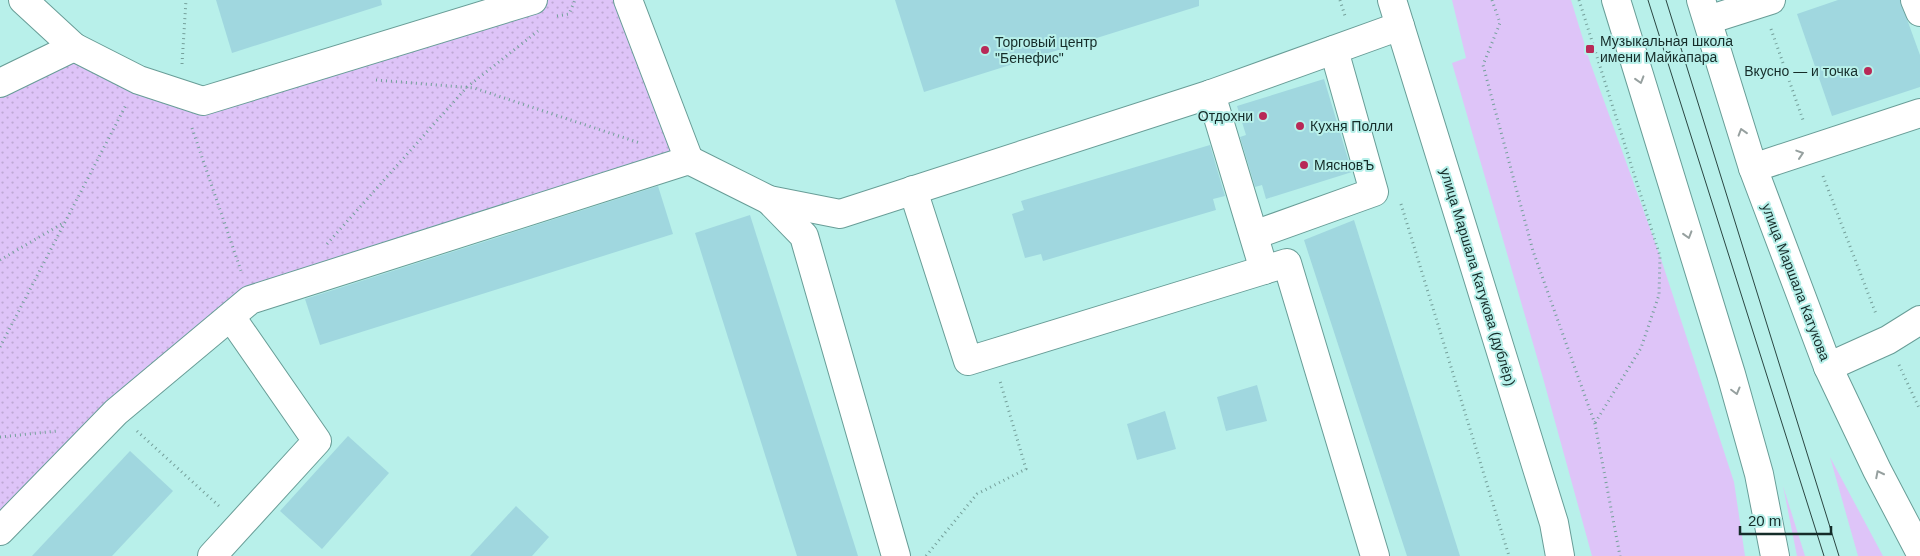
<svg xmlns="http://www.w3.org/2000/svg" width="1920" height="556" font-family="Helvetica,sans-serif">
  <defs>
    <pattern id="park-dots" width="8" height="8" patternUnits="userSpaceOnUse" patternTransform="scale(1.25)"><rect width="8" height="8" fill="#dec4f8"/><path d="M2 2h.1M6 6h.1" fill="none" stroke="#bea9d5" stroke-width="1.8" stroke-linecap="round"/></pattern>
  </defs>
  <rect width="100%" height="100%" fill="#b8f0ea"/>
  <g fill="#dec4f8">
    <path d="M1452 0H1571L1590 62 1660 256 1734 482 1745 556H1592L1543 378 1452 63 1466 58Z"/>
    <path d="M1830 457 1883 556H1858Z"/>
    <path d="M1783 486 1805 556H1797Z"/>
  </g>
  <path fill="url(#park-dots)" d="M533 0H628L689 160 250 300 0 524V83L74 47 203 101Z"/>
  <g fill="#a0d7df">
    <path d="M216 0H381L382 5 232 53Z"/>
    <path d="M895 0H1199V6L924 92Z"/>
    <path d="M1838 0H1900L1920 55V87L1832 116 1797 14Z"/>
    <path d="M1324 79 1352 172 1266 199 1262 185 1255 187 1240 137 1246 135 1237 106Z"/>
    <path d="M1210 145 1225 196 1213 199 1216 210 1043 261 1041 254 1025 258 1012 214 1024 210 1021 201Z"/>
    <path d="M658 186 673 234 320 345 305 299Z"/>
    <path d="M750 215 847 521 858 556H797L695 233Z"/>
    <path d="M1354 220 1400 366 1460 556H1407L1304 240Z"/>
    <path d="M1257 385 1267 421 1226 431 1217 397Z"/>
    <path d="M1165 411 1176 449 1137 460 1127 424Z"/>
    <path d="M348 436 389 473 322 549 280 511Z"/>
    <path d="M130 451 173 491 112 556H32Z"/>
    <path d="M516 506 549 537 532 556H470Z"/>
  </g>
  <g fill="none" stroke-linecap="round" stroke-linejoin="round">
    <defs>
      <g id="minor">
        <path d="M628 0 689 160"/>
        <path d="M1392 0 1554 523 1560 556"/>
        <path d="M1915 0 1920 12"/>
        <path d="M1708 20 1771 0"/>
        <path d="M74 47 139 80 203 101 533 0"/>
        <path d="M0 83 74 47 23 0"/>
        <path d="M1211 94 1264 270 1287 263 1375 556"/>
        <path d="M1753 168 1920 113"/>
        <path d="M913 190 968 361 1264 270"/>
        <path d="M769 200 804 236 896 556"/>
        <path d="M1254 235 1374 192 1334 50"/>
        <path d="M1828 367 1888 340 1920 320"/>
        <path d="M0 531 116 412 250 300 689 160 769 200 840 214 1211 94 1400 26"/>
        <path d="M212 556 317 441 231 317"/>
      </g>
      <g id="major">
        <path d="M1616 0 1731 374 1759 474 1775 556"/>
        <path d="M1701 0 1753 168 1828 367 1877 470 1920 552"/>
      </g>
    </defs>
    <use href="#minor" stroke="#689d97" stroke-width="30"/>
    <use href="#major" stroke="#689d97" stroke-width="30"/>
    <g stroke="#75a09b" stroke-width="3" stroke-dasharray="1 4" stroke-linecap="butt">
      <path d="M1340 0 1345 16"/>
      <path d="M1492 0 1500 23 1483 65 1533 251 1595 424 1620 556"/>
      <path d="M1579 0 1660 256 1659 295 1641 348 1595 423"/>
      <path d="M557 16 569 14 575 0"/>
      <path d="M1771 29 1803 120"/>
      <path d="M182 64 186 0"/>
      <path d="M376 80 474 88 640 143"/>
      <path d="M192 128 241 271"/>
      <path d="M1823 176 1876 314"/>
      <path d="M1401 204 1509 556"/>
      <path d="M327 244 467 87 538 31"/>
      <path d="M0 260 65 222"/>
      <path d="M0 347 126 105"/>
      <path d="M1899 365 1920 410"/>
      <path d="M137 431 219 506"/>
      <path d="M0 437 57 431"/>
      <path d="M926 556 977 494 1026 469 1000 381"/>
    </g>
    <use href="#minor" stroke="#fff" stroke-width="28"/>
    <use href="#major" stroke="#fff" stroke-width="28"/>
    <g stroke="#2a4642" stroke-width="1">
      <path d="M1648 0 1824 556"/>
      <path d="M1666 0 1839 556"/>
    </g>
  </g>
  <defs><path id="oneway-chevron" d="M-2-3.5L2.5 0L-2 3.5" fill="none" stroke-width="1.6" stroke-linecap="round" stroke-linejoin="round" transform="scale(1.25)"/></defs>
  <g stroke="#96a09f">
    <use href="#oneway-chevron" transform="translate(1640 80) rotate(73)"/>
    <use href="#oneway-chevron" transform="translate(1742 132) rotate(-107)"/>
    <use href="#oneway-chevron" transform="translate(1800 154) rotate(-18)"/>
    <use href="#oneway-chevron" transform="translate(1688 235) rotate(73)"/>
    <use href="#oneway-chevron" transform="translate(1736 391) rotate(75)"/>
    <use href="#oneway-chevron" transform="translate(1879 474) rotate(-117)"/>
  </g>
  <g fill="#b82957" stroke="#b8f0ea" stroke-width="2">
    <rect x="1585" y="44" width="10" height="10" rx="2.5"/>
    <circle cx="985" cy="50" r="5"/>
    <circle cx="1868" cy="71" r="5"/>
    <circle cx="1263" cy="116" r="5"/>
    <circle cx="1300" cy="126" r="5"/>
    <circle cx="1304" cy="165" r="5"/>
  </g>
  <g text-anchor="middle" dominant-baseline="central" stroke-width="4" stroke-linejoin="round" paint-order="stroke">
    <g font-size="14" fill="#152c29" stroke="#b8f0ea" text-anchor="start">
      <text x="1600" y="41">Музыкальная школа<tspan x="1600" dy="16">имени Майкапара</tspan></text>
      <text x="995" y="42">Торговый центр<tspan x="995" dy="16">"Бенефис"</tspan></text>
      <text x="1858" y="71" text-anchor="end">Вкусно — и точка</text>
      <text x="1253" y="116" text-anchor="end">Отдохни</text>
      <text x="1310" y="126">Кухня Полли</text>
      <text x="1314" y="165">МясновЪ</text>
    </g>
    <g font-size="14" fill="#152c29" stroke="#b8f0ea">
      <text transform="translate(1478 277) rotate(73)">улица Маршала Катукова (дублёр)</text>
      <text transform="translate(1796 282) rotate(69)">улица Маршала Катукова</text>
    </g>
  </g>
  <path d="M1740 526v8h91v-8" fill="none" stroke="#152c29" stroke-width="2.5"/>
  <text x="1748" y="526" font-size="15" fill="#152c29" stroke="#b8f0ea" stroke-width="4" paint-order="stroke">20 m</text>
</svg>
